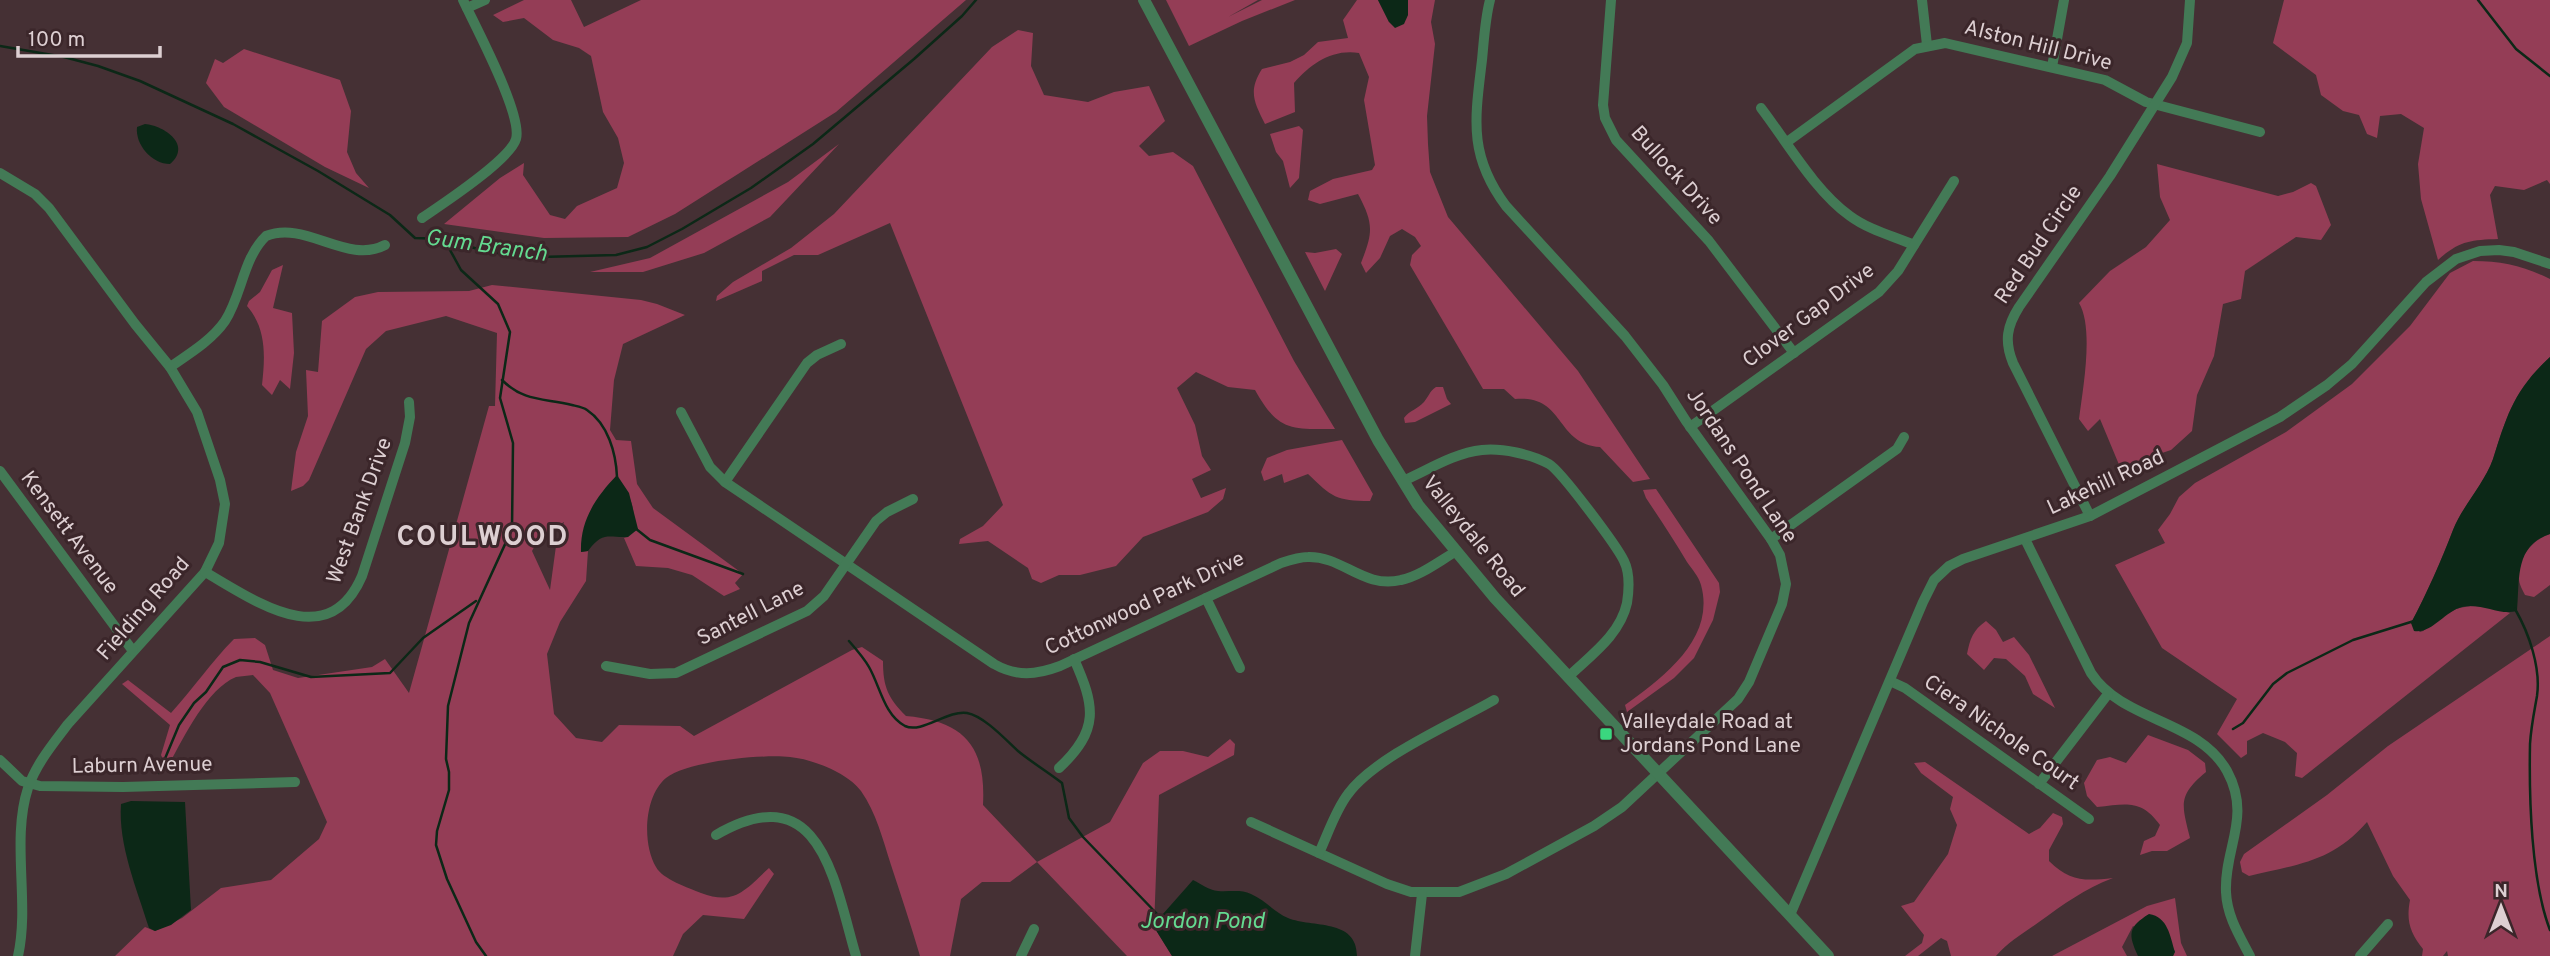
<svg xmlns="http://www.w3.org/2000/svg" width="2550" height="956" font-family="Overpass,sans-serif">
  <rect width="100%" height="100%" fill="#453034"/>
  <g fill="#943d56" fill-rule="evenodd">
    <path d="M524 0H571L584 27 641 0H966L836 112 675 214 628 237 544 238 444 224 500 178 524 163 523 175 550 215 565 219 577 206 617 188 624 163 618 138 603 112 591 56 579 48 553 40 524 18 503 22 493 15Z"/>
    <path d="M1166 0H1258L1228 17 1262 0H1295L1242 21 1189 46Z"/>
    <path d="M1357 0H1378L1389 22 1408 15V0H1435L1431 22 1435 44 1427 116 1428 144 1430 172 1448 217 1578 371 1650 479 1633 482 1600 447C1555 444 1565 394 1515 399L1504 389H1483L1410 265 1412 255 1421 246 1415 237 1402 229 1390 236 1380 258 1366 273 1361 263C1373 232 1374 224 1358 194L1320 204 1308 200 1310 191 1333 179 1372 170 1375 165 1364 100 1369 77 1359 53C1331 49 1311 64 1294 83L1295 112 1265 124C1254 102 1248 91 1262 69L1290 62 1304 55 1318 42 1348 38 1343 20Z"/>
    <path d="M2284 0H2550V184L2547 180 2524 190 2495 186 2490 195 2498 239C2470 240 2459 241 2438 260L2421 199 2418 164 2424 128 2401 114 2380 116 2377 138 2367 134 2359 115 2343 111 2321 95 2316 75 2273 43Z"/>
    <path d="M1018 30 1033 33 1031 66 1044 95 1088 102 1114 92 1149 86 1165 121 1139 146 1149 156 1173 152 1193 166 1294 361 1335 429C1290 429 1278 431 1255 390L1228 387 1196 372 1177 388 1195 425 1202 456 1211 470 1192 479 1201 498 1226 488 1223 499 1208 512 1143 537 1116 566 1080 575H1059L1041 583 1032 579 1028 568 988 541 959 544 960 539 983 526 1003 505 890 223 818 255H794L762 271V281L716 301 717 296 733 282 791 248 834 214 992 47Z"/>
    <path d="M244 49 340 80 351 111 347 152 356 173 369 188 325 167 224 107 206 83 215 59 223 63Z"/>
    <path d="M1299 126 1303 130 1299 178 1290 188 1283 161 1276 152 1270 134Z"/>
    <path d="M839 144 770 217 704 253 643 272H590L650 258 788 182Z"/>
    <path d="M2157 164 2278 196 2293 192 2311 183 2316 186 2331 225 2321 240 2296 237 2245 271 2241 299 2223 304 2214 356 2197 395 2192 431 2171 450 2120 467 2100 419 2088 431 2079 419C2083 388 2094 328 2079 303L2110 271 2146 247 2170 220 2160 197Z"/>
    <path d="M1336 249 1342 254 1325 291 1305 252 1315 253Z"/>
    <path d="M2473 261C2502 261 2524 266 2550 279V357C2514 390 2507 415 2493 459 2484 485 2463 505 2453 530 2441 561 2427 593 2411 623L2420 632 2423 631C2431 626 2438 619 2446 614 2467 601 2488 607 2510 613L2302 778 2295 776 2297 753 2285 742 2263 733 2247 741V754L2241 758 2217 734 2237 699 2162 648 2115 565 2165 543 2158 530 2170 514 2179 497 2195 483 2286 432 2352 384 2410 326 2450 273Z"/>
    <path d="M283 265 273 308 292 313 294 353 290 389 280 380 272 395 262 385C265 357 267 329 247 306L249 301 260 292 272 270Z"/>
    <path d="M492 285 641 300 657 304 685 315 623 344 614 380 610 430 616 440 631 441 637 484 653 508 743 574 735 583 740 589 724 596 692 575 668 568 636 566 624 538 628 537C634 523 636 511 629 497L581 552 588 551 586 581 560 622 547 654 554 714 576 738 602 742 619 725 680 726 694 736 852 650 862 647 883 661C883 687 888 698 906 716 965 721 986 747 983 805L1037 862 1110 822 1143 763 1160 751H1183L1208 757 1230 739 1235 744 1234 755 1159 795 1154 927 1172 956H1127L1037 862 1010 882H982L961 899 950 956H920C911 926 901 895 891 865 883 840 876 812 861 791 848 773 812 759 790 757 763 754 687 761 666 778 644 796 642 844 656 867 662 879 689 888 701 893 735 906 746 889 769 868L774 874 744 919 703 915 683 934 673 956H115L145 927 155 931 182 918 221 888 271 880 319 839 327 822 270 693 253 675C248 676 241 676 236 677 206 689 182 741 167 768L161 755 170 725 122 684 128 680 171 713C193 689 211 662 234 639L255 638 265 645 273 670 298 678 372 667 385 659 409 693 489 406H495L497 333 446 316 386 331 366 349 309 480 303 486 291 491 296 452 308 416 306 370 318 372 322 321 355 297 378 292 469 291ZM564 522 556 546 550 590 532 551 540 536Z"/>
    <path d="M1436 387H1443L1447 399 1451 404 1415 422 1405 423 1404 418C1410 410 1418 409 1424 402 1429 396 1429 392 1436 387Z"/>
    <path d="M1342 440 1373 494 1370 501C1336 501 1332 497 1308 474L1284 483 1282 474 1264 481 1261 472 1267 458 1287 450Z"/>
    <path d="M1656 489 1719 583 1720 592 1713 620 1694 658 1674 678 1627 712 1625 705C1662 678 1716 639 1701 585 1699 577 1692 569 1687 562 1674 540 1660 519 1646 498L1643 490Z"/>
    <path d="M2550 534V585L2534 597 2525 595C2523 591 2519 584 2519 579 2517 558 2532 540 2550 534Z"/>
    <path d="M1986 621 1996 630 2003 642 2014 637 2029 655 2055 708 2033 694 2025 676 2006 659 1994 658 1984 670 1967 654C1970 639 1973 630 1986 621Z"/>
    <path d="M2550 636V956H2448L2447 951 2443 956H2422L2423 949C2410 933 2406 921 2410 900L2393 876 2367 822C2332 862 2299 864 2249 876L2242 872 2240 862 2244 854 2327 795 2388 746Z"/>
    <path d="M2148 735 2188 750 2205 763 2206 772C2177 796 2182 805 2190 838L2167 851H2152L2140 855 2144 841 2155 836 2160 825C2141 799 2127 804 2097 807L2087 796 2084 783 2097 760 2110 757 2126 763Z"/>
    <path d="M1925 762 2029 834 2040 828 2053 813 2062 817 2063 824 2049 850V861C2070 882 2085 881 2113 878 2084 889 2064 904 2039 922 2024 933 2008 942 1996 956H1951L1947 941 1941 938 1918 956H1905L1922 943 1924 935 1901 906 1914 902 1948 854 1957 825 1950 809 1953 797 1921 773 1914 763Z"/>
    <path d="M2175 898 2181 943 2187 956H2173L2175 951 2133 926 2122 947 2127 956H2052L2147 906Z"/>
  </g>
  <g fill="#0c2817">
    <path d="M1378 0H1408V15L1404 24 1395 28 1389 22Z"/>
    <path d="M145 124C165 126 192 145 170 164 152 164 135 145 137 127Z"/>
    <path d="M2550 357V534C2514 546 2520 580 2517 611 2499 616 2481 602 2462 607 2445 611 2432 634 2414 631L2411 623C2427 593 2441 561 2453 530 2463 505 2484 484 2493 459 2507 415 2514 390 2550 357Z"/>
    <path d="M617 475 629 493 638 529 628 537C608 538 603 531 588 551L581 552C580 520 596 497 617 475Z"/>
    <path d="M131 801 185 802 191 910 171 925 155 931 149 928C137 889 118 845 121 804Z"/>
    <path d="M1193 880C1201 884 1209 890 1218 891 1229 892 1241 889 1251 894 1265 900 1274 912 1288 918 1312 928 1357 918 1357 956H1172L1154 927 1155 923Z"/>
    <path d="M2149 914C2168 917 2170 936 2175 952L2173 956H2138C2128 934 2128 927 2149 914Z"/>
  </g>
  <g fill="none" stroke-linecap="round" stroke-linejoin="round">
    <g stroke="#0c2817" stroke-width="2.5">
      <path d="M2478 0 2516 49 2550 76"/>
      <path d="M0 46 64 57 98 66 140 81 233 124 318 171 390 215 415 238 444 239 488 252 540 257 616 255 647 247 682 229 751 188 813 144 914 59 962 16 976 0"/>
      <path d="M444 239 461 270 498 304 510 332 500 398 513 443 512 529 469 623 448 706 446 759 449 772V790L437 831 436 845 447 879 476 942 486 956"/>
      <path d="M502 380C524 402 544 398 572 405 576 406 583 407 587 410 608 424 616 453 617 477"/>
      <path d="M635 528 650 540 743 574"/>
      <path d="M2515 609C2529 633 2541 668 2537 696 2534 713 2531 727 2530 744 2529 797 2531 881 2550 930"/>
      <path d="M849 641C856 649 864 658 869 667 880 686 884 715 905 726 922 734 947 710 967 713 984 716 1006 740 1018 751 1030 761 1049 773 1062 783L1069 818 1083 837 1160 917"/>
      <path d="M2233 729 2243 723 2273 684 2287 673 2353 640 2414 621"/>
      <path d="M159 773 179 725 194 703 206 692 223 667 240 660 260 662 311 677 390 673 423 638 476 601"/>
    </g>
    <g stroke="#437a56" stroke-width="10">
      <path d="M1611 0 1603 105 1605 118 1616 140 1709 241 1794 353"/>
      <path d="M1922 0 1927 45"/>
      <path d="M467 8 485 0"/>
      <path d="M2052 67 2064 0"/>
      <path d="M1761 108C1787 142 1815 191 1850 216 1869 230 1893 236 1914 245"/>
      <path d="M1787 142 1915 49 1945 43 2105 80 2146 102 2260 132"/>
      <path d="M0 173 35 194 49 208 135 324 170 367 197 412 220 480 225 504 219 543 205 572 68 724C53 744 36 764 28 788 11 840 30 903 18 956"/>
      <path d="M422 218C441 205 510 160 516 139 523 115 475 26 463 0"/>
      <path d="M170 367C189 354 212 340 225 321 242 295 243 258 266 236 306 220 347 265 385 245"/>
      <path d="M681 412 710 467 725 482 994 664C1017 677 1036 675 1060 666L1281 563C1290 560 1299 557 1308 557 1343 556 1363 589 1401 580 1420 576 1438 562 1455 552"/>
      <path d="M1690 427 1879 292 1898 271 1954 181"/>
      <path d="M0 471 133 651"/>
      <path d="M1403 481C1428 470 1454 453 1482 450 1502 448 1531 454 1549 464 1561 471 1617 546 1624 561 1630 573 1629 590 1627 603 1620 635 1591 655 1568 677"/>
      <path d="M725 482 807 363 817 355 841 344"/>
      <path d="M2090 516 2013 363C2004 341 2007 326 2019 307L2110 176 2172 77 2187 43 2190 0"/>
      <path d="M1771 539 1897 449 1904 437"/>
      <path d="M2025 539 2091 673C2123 722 2198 719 2227 771 2252 817 2224 848 2226 892 2227 916 2239 935 2250 956"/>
      <path d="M205 572C254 600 328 655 362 576L405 443 410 417 409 402"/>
      <path d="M1206 598 1240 668"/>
      <path d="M606 666 650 674 676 673 807 611 824 596 876 521 887 512 913 499"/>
      <path d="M1890 681 1905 688 2089 819"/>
      <path d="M0 760 22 781 40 786 123 787 295 782"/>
      <path d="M1059 768C1100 730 1095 706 1074 659"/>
      <path d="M2039 784 2108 694"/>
      <path d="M1251 822 1387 884 1411 892H1459L1506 874 1594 826 1622 807 1738 699 1749 682 1782 604 1786 584 1780 555 1771 539 1686 421 1663 385 1625 336 1506 206C1468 155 1475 119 1482 60 1484 40 1485 19 1490 0"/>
      <path d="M716 835C821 774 834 881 856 956"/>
      <path d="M1319 853C1328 834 1335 811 1348 794 1375 757 1452 724 1494 700"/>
      <path d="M1790 915 1923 602 1934 580 1949 566 1963 559 2090 516 2280 417 2327 385 2352 364 2426 282 2456 259 2480 251 2499 250 2514 252 2550 264"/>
      <path d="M1021 956 1034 929"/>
      <path d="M1415 956 1422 894"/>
      <path d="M2360 956 2388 924"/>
    </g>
    <path stroke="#437a56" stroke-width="12" d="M1144 0 1378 440 1418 505 1495 598 1828 956"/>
  </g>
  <rect fill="#3ad77f" stroke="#3b262a" stroke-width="2.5" x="1599" y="727" width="14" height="14" rx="3.5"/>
  <g text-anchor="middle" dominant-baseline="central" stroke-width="6" stroke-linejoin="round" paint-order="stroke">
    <g font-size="21" fill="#ddcfd2" stroke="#3b262a">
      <text transform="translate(2038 46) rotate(14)">Alston Hill Drive</text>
      <text transform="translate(1676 176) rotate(48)">Bullock Drive</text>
      <text transform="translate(2039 245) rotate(-56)">Red Bud Circle</text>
      <text transform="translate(1809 316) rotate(-37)">Clover Gap Drive</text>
      <text transform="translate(1741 466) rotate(56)">Jordans Pond Lane</text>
      <text transform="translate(2106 483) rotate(-25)">Lakehill Road</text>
      <text transform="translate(360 511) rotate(-70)">West Bank Drive</text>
      <text transform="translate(69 533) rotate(53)">Kensett Avenue</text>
      <text transform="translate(1473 537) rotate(51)">Valleydale Road</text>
      <text transform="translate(1145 604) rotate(-25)">Cottonwood Park Drive</text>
      <text transform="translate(144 609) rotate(-49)">Fielding Road</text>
      <text transform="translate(751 614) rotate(-27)">Santell Lane</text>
      <text transform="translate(2001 733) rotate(35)">Ciera Nichole Court</text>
      <text transform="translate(142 766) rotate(-1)">Laburn Avenue</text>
    </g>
    <g font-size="21" fill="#ddcfd2" stroke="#3b262a" text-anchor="start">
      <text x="1620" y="722">Valleydale Road at<tspan x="1620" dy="24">Jordans Pond Lane</tspan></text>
    </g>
    <g font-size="23" font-style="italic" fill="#64da90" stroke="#3b262a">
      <text transform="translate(486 247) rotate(8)">Gum Branch</text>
      <text x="1202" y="922">Jordon Pond</text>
    </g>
    <g font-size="28" font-weight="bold" letter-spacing="2" fill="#ddcfd2" stroke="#3b262a">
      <text x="483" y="538">COULWOOD</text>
    </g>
  </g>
  <g transform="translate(2501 907)" stroke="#3b262a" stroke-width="5" paint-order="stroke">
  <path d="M0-5L12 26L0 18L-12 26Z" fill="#ddcfd2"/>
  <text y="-10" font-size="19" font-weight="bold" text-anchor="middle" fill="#ddcfd2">N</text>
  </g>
  <path d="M18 46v10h142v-10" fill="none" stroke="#ddcfd2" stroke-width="3.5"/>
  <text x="28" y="46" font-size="21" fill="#ddcfd2" stroke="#3b262a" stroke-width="5" paint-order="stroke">100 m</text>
</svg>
